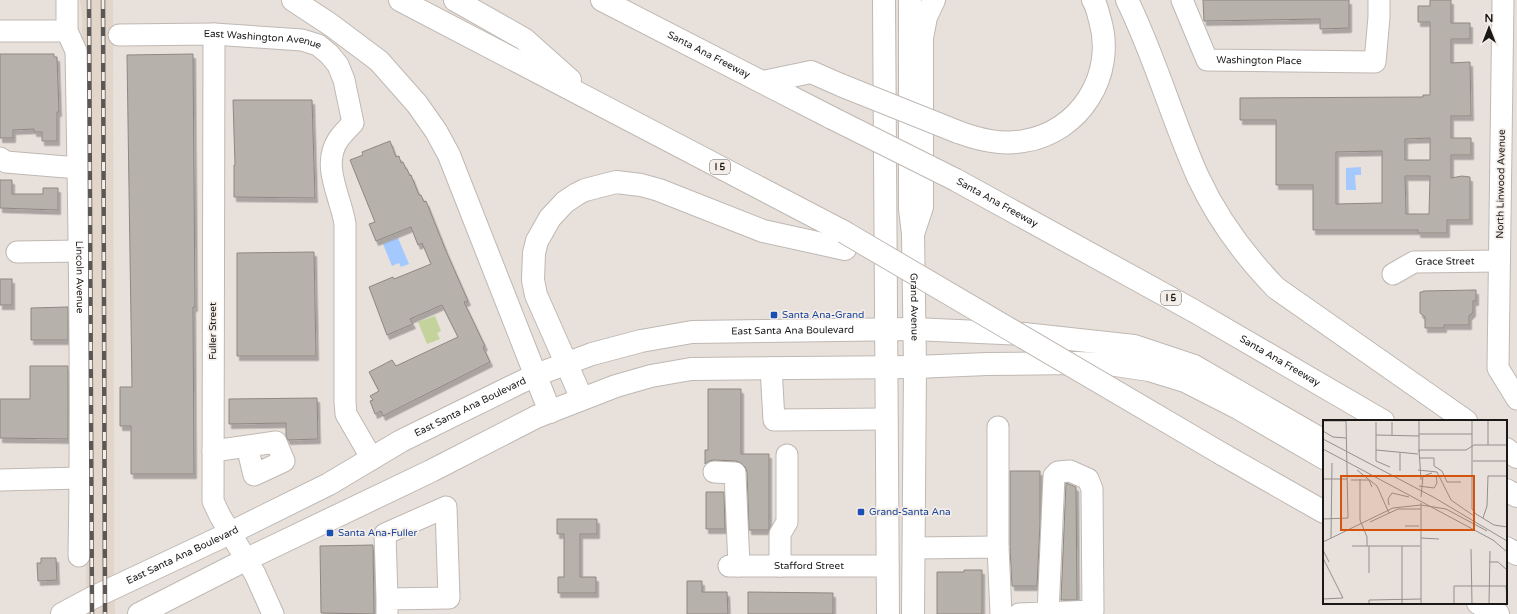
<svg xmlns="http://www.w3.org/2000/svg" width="1517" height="614" font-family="'Varela Round',sans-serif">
  <defs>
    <filter id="shadow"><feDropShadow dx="2.5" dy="4.5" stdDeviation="0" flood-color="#0004"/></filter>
  </defs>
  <rect width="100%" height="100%" fill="#e7e0db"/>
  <path fill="#e2d5ca" d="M80 0H113L114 568 115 614H86L87 431 82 15Z"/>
  <path fill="#c4d39c" d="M435 316 441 331 437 333 440 339 427 344 418 322Z"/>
  <g fill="#a4c9ff">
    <path d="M1361 167V175H1355L1356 190H1346V168Z"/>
    <path d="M398 238 409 264 401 267 399 263 392 266 383 244Z"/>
  </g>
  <g fill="#b7b1ab" stroke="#8e8782" fill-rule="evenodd" filter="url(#shadow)">
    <path d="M1203 0H1349V28L1320 29V19L1204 21Z"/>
    <path d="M1430 0H1451V23H1470V39H1451V63L1470 62 1471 116H1451V138H1471V155H1451V178L1462 176 1470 177V220H1447V233H1418V230H1313V185H1276V120H1240V98L1423 97V95H1430V22H1418V6H1430ZM1430 138V160H1405V139ZM1382 151V203L1336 204V152ZM1405 176H1430L1429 214H1406Z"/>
    <path d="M0 54H54V57H57L59 112H57V141H42V132H34V129L13 130V138H0Z"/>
    <path d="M193 54 195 307H193L194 474H131V426H120V387H132L127 55Z"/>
    <path d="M233 100H312L315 198 234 197V165H235Z"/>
    <path d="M390 141 396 157 399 156 401 163 403 162 406 169H407L410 176 411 175 419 195H421L424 202 426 201 446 251 468 301 464 302 485 346 483 347 490 362 383 416 381 411 375 414 370 401 373 400 370 396 379 391 369 372 392 360 396 366 458 337 442 305 410 319 413 324 387 335 369 287 393 277 394 279 431 264 422 243 418 245 411 227 376 241 369 224 375 222 350 160 363 155 362 152Z"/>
    <path d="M0 180H12V194H43V188H58V210L0 208Z"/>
    <path d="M314 252 316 356H237V253Z"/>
    <rect x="0" y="279" width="12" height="26"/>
    <path d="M1476 290V301H1473V312L1469 316V325H1444V328H1425V317L1420 313V292H1423V291Z"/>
    <path d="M68 307V340H31V308Z"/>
    <path d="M30 366H68V439L0 438V399H30Z"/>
    <path d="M708 389H741V454H769V530H749L747 472 745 467 741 463 736 461 714 460 709 461 705 464V450H708Z"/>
    <path d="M317 398 318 439 288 440 286 436V423L229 424V399Z"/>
    <path d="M1010 471H1040V525L1037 586H1012L1010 547Z"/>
    <path d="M1066 483 1076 487 1077 600H1061Z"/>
    <path d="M706 492H724L725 529H706Z"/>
    <path d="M557 519H597V534H580V577H596V593H558V577H564V534H557Z"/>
    <path d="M373 545 374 614 321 613 320 546Z"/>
    <path d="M41 558H56L57 580 38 581 37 563H41Z"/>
    <path d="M964 570H982V614H937V572H964Z"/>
    <path d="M687 581H702V592H727L728 614H687Z"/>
    <path d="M748 592 833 593V614H748Z"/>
  </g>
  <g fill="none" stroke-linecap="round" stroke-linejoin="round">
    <defs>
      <g id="minor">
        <path id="s1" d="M67 0V31L76 51C79 219 82 387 79 556"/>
        <path id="s2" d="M1182 0 1207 60 1375 62 1379 17V0"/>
        <path d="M1503 0 1498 368 1517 399"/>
        <path d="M0 31H67"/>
        <path d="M214 34 213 501 220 516 255 574 273 614"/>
        <path id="s3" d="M119 35 214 34 302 40 318 45 329 54 338 65 344 80 353 123C348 128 342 134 338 140 321 166 341 197 345 224V402L346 414 372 459"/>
        <path d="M0 158 6 162 78 168"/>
        <path d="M17 252 79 251"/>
        <path id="s4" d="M1393 274 1414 262 1499 261"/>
        <path d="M771 368 774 420 887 419"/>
        <path d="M998 427V547"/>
        <path d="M213 451 276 442 284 461 254 475 247 446"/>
        <path d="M714 472 735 473 739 566"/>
        <path d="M0 480 80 478"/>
        <path d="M914 548 998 547 1001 614"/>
        <path id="s5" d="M729 566H888"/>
        <path d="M780 566V534L787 522V455"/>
        <path d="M387 614V599L449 598 446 507 385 534 387 599"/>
        <path d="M1019 614 1093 611 1092 489 1088 479 1070 471 1058 472 1054 476 1048 613V614"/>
      </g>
      <g id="major">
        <path d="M884 0 888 614"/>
        <path id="s6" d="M910 0V209L913 234 915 367 913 614"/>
        <path id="s7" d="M62 614 92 598 230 533 329 484 401 441 519 383 536 375 592 354 641 341 692 332 914 329"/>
        <path d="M139 614 245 560 431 471 536 417 616 386 651 376 691 369 915 367"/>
      </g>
      <g id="highway">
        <path d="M293 0 331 25 379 61 417 104 436 131 449 155 550 412"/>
        <path d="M400 0 844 232"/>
        <path d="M455 0 524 39 570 80"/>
        <path id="s8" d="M602 0 832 118"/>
        <path d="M1127 0C1155 57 1172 119 1198 177 1217 218 1245 256 1276 288L1466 421"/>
        <path d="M763 82 811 72 843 86"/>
        <path d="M958 132C980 140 1001 145 1024 141 1080 132 1116 75 1100 20 1098 13 1097 6 1093 0"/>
        <path id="s9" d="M956 180 1194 311 1383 421"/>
        <path d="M913 234 922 207V38L926 17 934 0"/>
        <path d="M914 329 1024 334 1134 346 1194 366 1324 441"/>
        <path d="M915 367 987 364 1075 363 1109 364 1149 370 1185 381 1238 408 1324 458"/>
        <path d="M582 399 536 295 533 280 534 253 537 241 550 218 565 202 577 194 585 190 616 182 641 185 659 190 763 231 845 249"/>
        <path d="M1506 449 1517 457"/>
        <path d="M1222 454 1324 512"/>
        <path d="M1506 490 1517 496"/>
        <path d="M1506 548 1517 554"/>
        <path d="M1478 603 1498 614"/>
      </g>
    </defs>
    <use href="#minor" stroke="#bfb8b3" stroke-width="23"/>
    <use href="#major" stroke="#bfb8b3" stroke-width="24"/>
    <use href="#highway" stroke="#bfb8b3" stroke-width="24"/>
    <use href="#minor" stroke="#fff" stroke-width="21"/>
    <use href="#major" stroke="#fff" stroke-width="22"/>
    <use href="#highway" stroke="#fff" stroke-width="22"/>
    <defs>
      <g id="rail">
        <path d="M89 0 92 614"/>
        <path d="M103 0 105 614"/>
      </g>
    </defs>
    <use href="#rail" stroke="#5b5754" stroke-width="4.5"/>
    <use href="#rail" stroke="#f4ede8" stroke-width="3" stroke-dasharray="9" stroke-linecap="butt"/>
    <defs>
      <g id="highway-bridge">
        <path d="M843 86 958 132"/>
        <path d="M832 118 956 180"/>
        <path d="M844 232 1222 454"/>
      </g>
    </defs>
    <use href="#highway-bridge" stroke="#bfb8b3" stroke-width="24" stroke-linecap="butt"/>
    <use href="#highway-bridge" stroke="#fff" stroke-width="22"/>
  </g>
  <g fill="#1a4fb4" stroke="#f4ede8" stroke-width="1.5">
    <rect x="770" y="311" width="8" height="8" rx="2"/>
    <rect x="857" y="508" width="8" height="8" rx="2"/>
    <rect x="326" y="529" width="8" height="8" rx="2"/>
  </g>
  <g text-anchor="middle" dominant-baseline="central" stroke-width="3.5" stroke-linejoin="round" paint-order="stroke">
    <g fill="#f4ede8" stroke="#5c5956" stroke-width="1">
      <rect x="710" y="160" width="20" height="14" rx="3"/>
      <rect x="1161" y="291" width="20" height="14" rx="3"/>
    </g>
    <g font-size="9" font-weight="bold" fill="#1b1917">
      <text x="720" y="167">I 5</text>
      <text x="1171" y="298">I 5</text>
    </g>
    <g font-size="10" fill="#1b1917" stroke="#f4ede8">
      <text stroke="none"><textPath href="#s3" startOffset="144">East Washington Avenue</textPath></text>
      <text stroke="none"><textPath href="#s8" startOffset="120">Santa Ana Freeway</textPath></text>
      <text stroke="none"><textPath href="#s2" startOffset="117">Washington Place</textPath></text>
      <text transform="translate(1501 184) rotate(-89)">North Linwood Avenue</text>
      <text stroke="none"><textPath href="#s9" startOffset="47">Santa Ana Freeway</textPath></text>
      <text stroke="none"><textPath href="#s4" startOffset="55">Grace Street</textPath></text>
      <text stroke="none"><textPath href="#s1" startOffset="279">Lincoln Avenue</textPath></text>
      <text stroke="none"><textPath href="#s6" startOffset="307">Grand Avenue</textPath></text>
      <text stroke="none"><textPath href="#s7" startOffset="794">East Santa Ana Boulevard</textPath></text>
      <text transform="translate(213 331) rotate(-90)">Fuller Street</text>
      <text stroke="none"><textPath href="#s9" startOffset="371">Santa Ana Freeway</textPath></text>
      <text stroke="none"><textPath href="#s7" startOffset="458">East Santa Ana Boulevard</textPath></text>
      <text stroke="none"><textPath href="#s7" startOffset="134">East Santa Ana Boulevard</textPath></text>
      <text stroke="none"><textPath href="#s5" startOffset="80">Stafford Street</textPath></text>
    </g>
    <g font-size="10" fill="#164399" stroke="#f4ede8" text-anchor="start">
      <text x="782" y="315">Santa Ana-Grand</text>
      <text x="869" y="512">Grand-Santa Ana</text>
      <text x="338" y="533">Santa Ana-Fuller</text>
    </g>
  </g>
  <g transform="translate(1323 420)">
    <rect width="184" height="184" fill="#e7e0db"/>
    <path fill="none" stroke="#95908d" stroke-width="1" d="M149 0V89L153 94 171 105 184 107M0 1H23M53 2V41L67 47M69 2V15M0 11 10 17 23 18M96 14H149M53 15 96 16M0 19 112 78 184 121M165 25V0M0 29 170 120 184 132M53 30 95 34M96 30H143L151 25H184M96 30 98 60M96 32V0M97 38H111V46L119 51 124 62H138M150 41H184M34 50 54 66 66 93M95 50 114 52 128 80 151 96M77 51V33M0 59H24M37 59V100L44 117V126M28 60H46L49 67M96 66 111 68 114 63 113 55M98 77 100 56 109 53M66 85 65 79 69 73 86 77M98 85 123 89 164 111M160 98 164 86 165 56H184M0 99 25 98 23 0M47 102 75 89H98M82 106H96M8 118 9 43M98 118 116 119M0 122 70 88 98 85M29 126H97M46 126V153M79 126V184M148 129 149 184M0 130 6 142M0 138 20 178 0 179M166 142H175L184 150M183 166 184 181M46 184V180L98 179M98 184V83M131 184V166H184M166 184 167 131"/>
    <path fill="#d4530d" fill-opacity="0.15" stroke="#d4530d" stroke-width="2" d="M18 56H151V110H18Z"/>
    <rect width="184" height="184" fill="none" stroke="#1b1917" stroke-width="2"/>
  </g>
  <g transform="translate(1489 28)" stroke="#f4ede8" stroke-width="3" paint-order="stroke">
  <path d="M0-3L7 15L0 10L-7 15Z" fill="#1b1917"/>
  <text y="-6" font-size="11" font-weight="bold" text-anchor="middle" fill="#1b1917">N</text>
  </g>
</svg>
